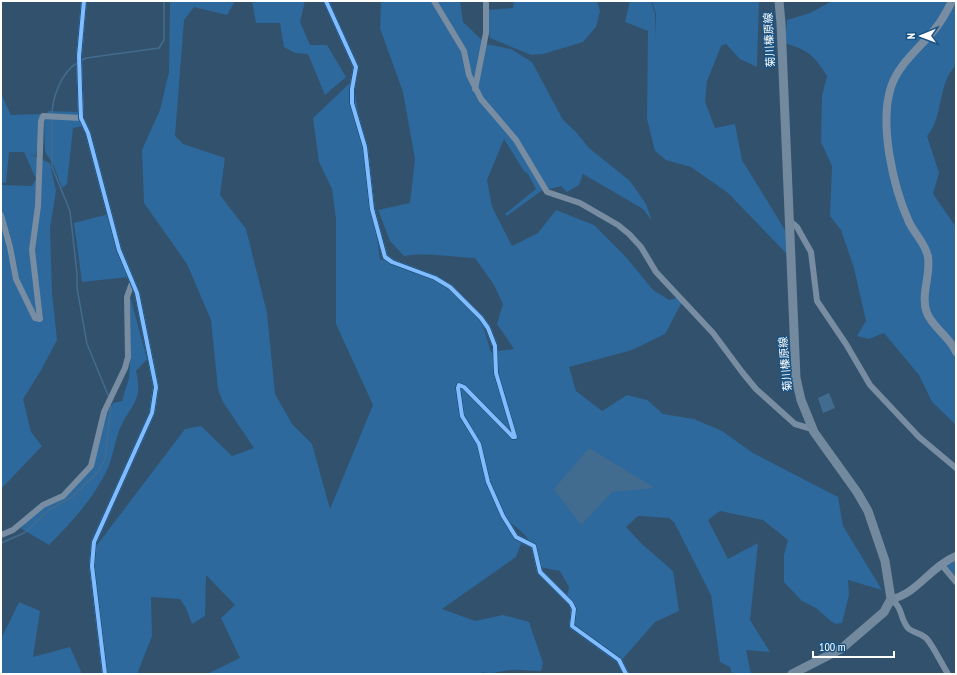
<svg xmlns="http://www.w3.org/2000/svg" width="957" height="675" font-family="'PT Sans Narrow','Noto Sans JP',sans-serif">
  <rect width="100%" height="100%" fill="#32516c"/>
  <g fill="#2d699c">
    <path d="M170 1H235L227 15 194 7 184 20 175 136 183 144 225 158 220 195 246 229 267 313 275 394 292 424 312 444 330 509 373 405 336 324V219L332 189 319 162 313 118 353 80 380 259 432 277 461 297 482 323 491 352 514 349 497 324 503 304 494 285 475 258C451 257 427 252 404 256L390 241 378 210 410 203 415 159 403 92 380 28 381 1H460L463 22 486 44 511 49 532 62 563 120 576 132 589 148 630 181 646 204 652 221 643 209 583 174 579 185 567 192 561 186 541 191 507 216 505 214 536 189 528 174 524 171 504 139 487 180 492 207 512 246 538 233 556 210 594 225 626 257 653 290 669 300 678 298 682 302 665 334 632 350 569 367 576 391 602 411 627 395 647 400 663 414 694 419 722 431 753 453 838 497 843 526 882 590 848 580 849 595 842 623 836 624 832 622 816 608 802 601 784 582V555L788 540 763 520 720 511 708 520 728 559 758 543 750 620 770 652 746 650 751 674H732L730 667 720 662 711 595 674 522 669 518 638 516 626 527 643 545 673 571 679 611 655 622 620 662 572 626 574 609 566 600 569 587 560 571 539 567C532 538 527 536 505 518L522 541 516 557 442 609 475 621 503 615 529 622 543 663 541 671C531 671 520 669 510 670 500 671 491 675 482 672L480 674H207L240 658 221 618 235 605 206 575 205 616 192 624 186 608 180 599 151 597 152 636 137 674H104L96 624 94 549 185 429 201 426 232 456 254 448 223 402 218 389 211 320 187 264 144 203 142 150 160 110 169 72Z"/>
    <path d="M252 1H305L300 22 310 45H327L346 77 325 95 308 54 295 53 284 47 280 23H256Z"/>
    <path d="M514 1H597L600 11 596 27 583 42 543 54 531 55 490 38 486 10 513 8Z"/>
    <path d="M630 1H651L655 14V39L656 14 652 1H759L757 67 740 59 726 44 721 46 707 81 705 102 715 128 735 124 742 160 788 235 787 254 728 193 691 167 666 160 655 151 647 119 648 31 625 22Z"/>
    <path d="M832 1 956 2V65C937 84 944 117 927 136L939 173 933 194 956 227V425L932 402 919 375 884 333 869 339 857 336 866 321 854 268 841 230 830 216 832 166 821 142 822 96 827 76C813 54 809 51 785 43L787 20 810 13Z"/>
    <path d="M1 94 11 115 42 114 36 156 27 153 50 163 56 191 50 228 52 293 57 340 40 372 23 399 31 432 42 446 1 489V185L32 186 36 179 24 152H9L6 183 1 182Z"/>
    <path d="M48 111 79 112 83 126 73 128 67 184 62 188 53 164 45 152 44 119Z"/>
    <path d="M109 214 128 277 82 282 74 223Z"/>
    <path d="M130 296 147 359 136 371C143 399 133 403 122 424 115 437 114 454 108 468 94 498 72 522 49 545L20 528 38 510 60 499 91 469 102 420 113 403 122 401 129 378 131 348Z"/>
    <path d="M956 560V577L947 566Z"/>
    <path d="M19 602 40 611 33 657 70 647 82 674H1V639Z"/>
  </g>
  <g fill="#426c8f">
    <path d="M829 393 835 408 823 413 818 398Z"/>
    <path d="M589 448 655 488 612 492 581 525 554 489Z"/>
  </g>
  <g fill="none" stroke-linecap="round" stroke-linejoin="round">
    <g stroke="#426c8f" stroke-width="1.5">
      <path d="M80 61 86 58 159 48 164 40V1"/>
      <path d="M52 115C52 97 62 72 77 63"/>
      <path d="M52 119V167L70 211 77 274V288L87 344 108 395"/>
      <path d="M1 543 24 533 49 510 72 497 98 472 105 459 111 406"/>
    </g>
    <g stroke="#788da2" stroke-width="6">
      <path d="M84 1 79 56 80 89 81 118 88 133 119 250 137 293 156 387 152 413 94 542 92 566 105 674"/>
      <path d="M326 1 356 67 352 89V103L365 147 372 209 385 257 392 262 435 278 450 287 481 318 488 328 495 346 496 373 515 437H513L464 387 459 385 458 388 462 416 479 444 488 482 503 516 516 537 534 546 540 572 571 603 574 609 572 626 619 660 626 674"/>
      <path d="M434 1 464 51 469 75 481 99 516 140 547 192 580 203 618 225 629 234 641 247 656 272 713 333 742 372 756 389 795 424 812 429"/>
      <path d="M475 89 486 33V1"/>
      <path d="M1 215 10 247 16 279 35 318 40 319 32 250 38 206 41 121 43 116 81 118"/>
      <path d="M790 221 797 227 811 252 817 301 846 344 870 385 919 437 956 468"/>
      <path d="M1 535 13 530 43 505 63 496 91 466 104 412 125 368 128 357 127 297 132 283"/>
      <path d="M941 564 956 582"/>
      <path d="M891 599C904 609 899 617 908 628 913 633 922 633 927 639 935 649 941 663 948 674"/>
    </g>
    <g stroke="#788da2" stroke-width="8">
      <path d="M952 1C947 11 942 21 935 29 920 48 899 63 891 87 879 124 893 187 909 222 914 233 926 244 928 257 931 275 920 296 927 313 933 328 950 337 956 352"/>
      <path d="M891 599C916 595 931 566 956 556"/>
    </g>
    <path stroke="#738a9e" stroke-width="9" d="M779 1 781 23 796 378 801 400 814 432 857 492 868 511 885 561 891 599 884 612 841 649 792 674"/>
    <defs>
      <g id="cycleway">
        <path d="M84 1 79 56 80 89 81 118 88 133 119 250 137 293 156 387 152 413 94 542 92 566 105 674"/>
        <path d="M326 1 356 67 352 89V103L365 147 372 209 385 257 392 262 435 278 450 287 481 318 488 328 495 346 496 373 515 437H513L464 387 459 385 458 388 462 416 479 444 488 482 503 516 516 537 534 546 540 572 571 603 574 609 572 626 619 660 626 674"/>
      </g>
    </defs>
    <use href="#cycleway" stroke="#195384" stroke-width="6"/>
    <use href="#cycleway" stroke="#80bcff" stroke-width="4"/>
  </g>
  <g text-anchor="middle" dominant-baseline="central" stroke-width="3" stroke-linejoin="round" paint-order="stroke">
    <g font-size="11" fill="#fff" stroke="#195384">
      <text transform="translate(769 40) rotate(-93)">菊川榛原線</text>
      <text transform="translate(785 364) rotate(-95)">菊川榛原線</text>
    </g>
  </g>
  <rect width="957" height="675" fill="none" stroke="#ffffff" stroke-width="4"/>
  <g transform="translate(921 36) rotate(269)" stroke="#195384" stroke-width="3" paint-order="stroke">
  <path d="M0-3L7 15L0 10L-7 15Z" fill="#ffffff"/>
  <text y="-6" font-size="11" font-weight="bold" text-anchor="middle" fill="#ffffff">N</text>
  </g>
  <path d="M813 651v6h81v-6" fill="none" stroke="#ffffff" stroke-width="2"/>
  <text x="819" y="651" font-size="12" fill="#ffffff" stroke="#195384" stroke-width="3" paint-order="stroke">100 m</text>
</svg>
